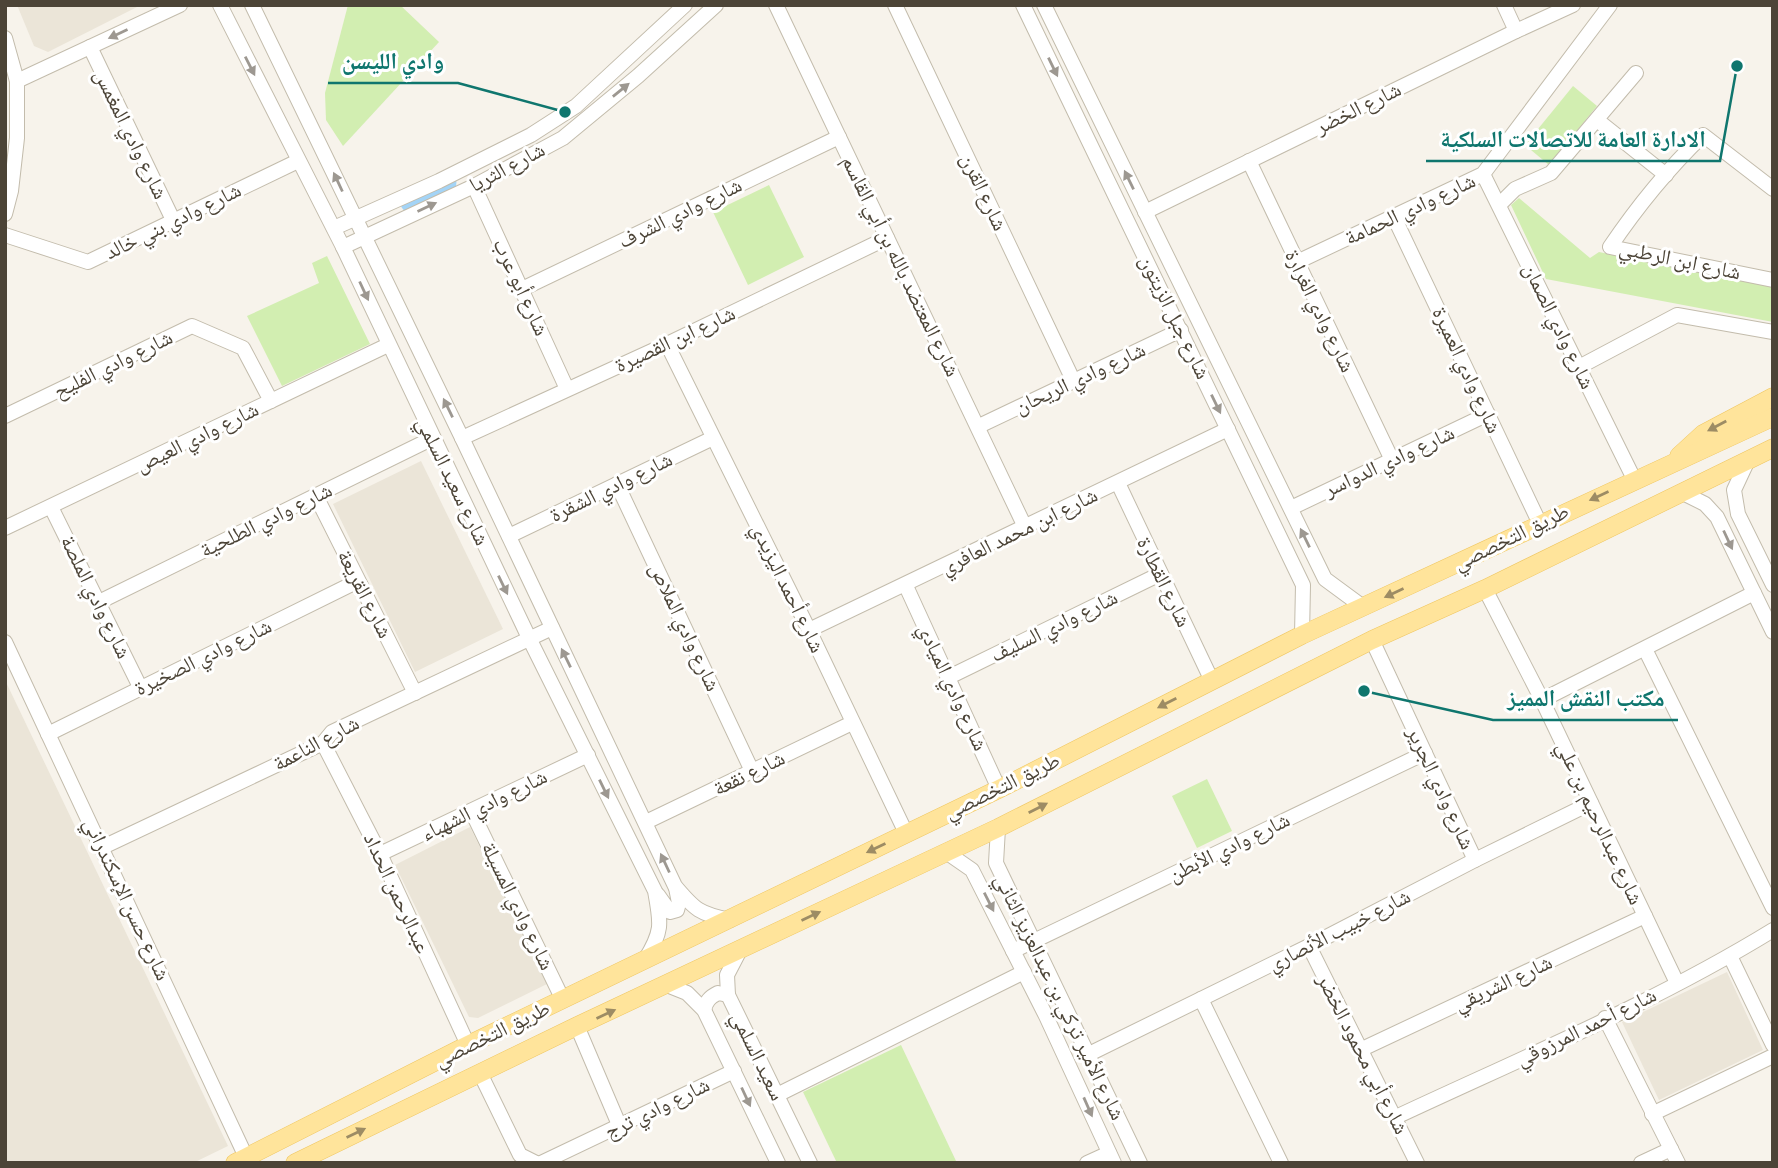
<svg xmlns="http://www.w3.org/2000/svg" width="1778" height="1168" font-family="'Source Sans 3','Noto Naskh Arabic',sans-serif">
  <rect width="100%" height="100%" fill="#f7f3eb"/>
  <g fill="#ebe5d8">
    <path d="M17 5H141L48 52 34 46Z"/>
    <path d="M421 461 503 629 415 672 333 504Z"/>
    <path d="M5 680 228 1146 193 1163H5Z"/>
    <path d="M470 827 547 984 478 1018 469 1017 395 865Z"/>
    <path d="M1727 972 1763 1050 1659 1100 1622 1022Z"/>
  </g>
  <g fill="#d2eeb1">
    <path d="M348 5H400L439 42 343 146 326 120 325 93Z"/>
    <path d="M1573 86 1597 106 1549 165 1525 145Z"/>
    <path d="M769 185 804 257 748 285 713 212Z"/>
    <path d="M1519 198 1590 258 1599 252 1773 286V322L1546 279 1511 205Z"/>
    <path d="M327 256 370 344 282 386 247 316 319 283 312 263Z"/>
    <path d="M1207 779 1232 831 1197 848 1172 796Z"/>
    <path d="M901 1045 957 1163H837L803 1092Z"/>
  </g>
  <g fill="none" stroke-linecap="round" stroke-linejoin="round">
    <path stroke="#a3d4f7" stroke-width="19" d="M410 203 447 183"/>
    <defs>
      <g id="minor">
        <path d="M220 5 343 247 530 640 655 891C661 924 663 931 645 960"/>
        <path d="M252 5 462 438 675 886C695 910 700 914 730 920"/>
        <path d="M776 5 1025 527"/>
        <path d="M895 5 1073 380"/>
        <path d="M1023 5 1303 585 1302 635"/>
        <path d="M1044 5 1325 579 1363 607"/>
        <path d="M1504 5 1516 31"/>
        <path d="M5 38 17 81V138L11 191 5 214"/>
        <path d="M90 47 173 220"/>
        <path d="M17 81 180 5"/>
        <path d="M1597 120 1666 175"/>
        <path d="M1249 161 1392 460"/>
        <path d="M1483 174 1634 479"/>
        <path d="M474 186 567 389"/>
        <path d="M1773 189 1703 135C1668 169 1637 207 1610 247L1773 280"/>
        <path d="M1500 204 1515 189 1551 173 1636 73"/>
        <path d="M1145 212 1516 31 1573 5"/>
        <path d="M1394 217 1540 524"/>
        <path d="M334 228 439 181 531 135 576 106 685 5"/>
        <path d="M5 235 88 262 298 161"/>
        <path d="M343 247 474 186 563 138 638 76 716 5"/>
        <path d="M1297 262 1483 174 1610 5"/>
        <path d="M522 289 839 137"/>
        <path d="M667 344 809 630 906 833"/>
        <path d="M1579 367 1677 315 1773 332"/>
        <path d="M5 416 192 326 243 348 271 401"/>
        <path d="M979 426 1181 330"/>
        <path d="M462 438 667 344 887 238"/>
        <path d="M1748 460 1734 490 1738 514 1773 585"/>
        <path d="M1118 483 1212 681"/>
        <path d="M617 484 752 771"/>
        <path d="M1683 493 1705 504 1717 517 1773 632"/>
        <path d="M316 496 415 693"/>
        <path d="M51 507 140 687"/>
        <path d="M1291 508 1488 414"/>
        <path d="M5 528 388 345"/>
        <path d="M509 536 713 438"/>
        <path d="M906 586 999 789"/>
        <path d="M1485 589 1542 700 1677 983"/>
        <path d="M99 602 433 438"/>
        <path d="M809 630 1228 429"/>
        <path d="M1372 640 1475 860"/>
        <path d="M5 642 246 1157"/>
        <path d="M1645 649 1773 908"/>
        <path d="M949 677 1160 574"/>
        <path d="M1542 700 1754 593"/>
        <path d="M48 734 358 581"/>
        <path d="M323 743 380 854 468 1045"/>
        <path d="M472 812 563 1000"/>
        <path d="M646 822 852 723"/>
        <path d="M998 828 996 863 1140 1163"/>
        <path d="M103 847 323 743 332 732 552 628"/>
        <path d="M946 852 972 870 1046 1016 1114 1163"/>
        <path d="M380 854 588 755"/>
        <path d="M658 895 670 912 677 910 679 903 676 888"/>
        <path d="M1309 946 1417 1163"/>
        <path d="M741 948 727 975 728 995 810 1163"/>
        <path d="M1013 951 1425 753"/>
        <path d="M1730 956 1773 1045"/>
        <path d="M667 985 687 993 704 1010 778 1163"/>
        <path d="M1201 999 1281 1163"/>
        <path d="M704 1010C706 1001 710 997 718 993L728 995"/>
        <path d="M1605 1018 1678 1163"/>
        <path d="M577 1026 620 1127"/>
        <path d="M1360 1050 1645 916"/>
        <path d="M1087 1055 1309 946 1475 860 1591 803"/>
        <path d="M480 1073 520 1155 536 1163"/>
        <path d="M777 1095 1024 972"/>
        <path d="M1652 1114 1773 1056"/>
        <path d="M1396 1117C1522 1058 1654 1003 1773 930"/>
        <path d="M541 1163 734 1071"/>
        <path d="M1087 1163 1109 1153"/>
        <path d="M1641 1163 1671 1149"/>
      </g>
      <g id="major">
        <path d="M1679 456 1703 434 1773 397"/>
        <path d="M235 1163 468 1045 999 789 1302 635 1773 417"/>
        <path d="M295 1163 577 1026 998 828 1372 640 1485 589 1773 448"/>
      </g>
    </defs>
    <use href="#minor" stroke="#c3bcac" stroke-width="16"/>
    <use href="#major" stroke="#efc660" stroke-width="19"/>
    <use href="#minor" stroke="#fff" stroke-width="14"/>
    <use href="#major" stroke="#ffe49b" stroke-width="18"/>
  </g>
  <defs><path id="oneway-solid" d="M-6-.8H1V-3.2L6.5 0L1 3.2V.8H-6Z" transform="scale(1.75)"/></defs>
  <g fill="#9d9891">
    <use href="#oneway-solid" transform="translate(118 34) rotate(155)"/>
    <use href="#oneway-solid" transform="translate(250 66) rotate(63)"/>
    <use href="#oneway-solid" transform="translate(1053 67) rotate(64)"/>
    <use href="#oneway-solid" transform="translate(621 90) rotate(-39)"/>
    <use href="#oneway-solid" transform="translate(1129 180) rotate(-116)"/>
    <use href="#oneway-solid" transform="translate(338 182) rotate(-115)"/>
    <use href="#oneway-solid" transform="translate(427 207) rotate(-25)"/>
    <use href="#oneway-solid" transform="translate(364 291) rotate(65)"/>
    <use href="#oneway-solid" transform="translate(1216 404) rotate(64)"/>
    <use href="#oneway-solid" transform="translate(448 408) rotate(-116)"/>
    <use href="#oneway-solid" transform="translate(1305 538) rotate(-116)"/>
    <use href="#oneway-solid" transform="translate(1728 540) rotate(65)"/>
    <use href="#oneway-solid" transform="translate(503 585) rotate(64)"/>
    <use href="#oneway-solid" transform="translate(566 658) rotate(-116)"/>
    <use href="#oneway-solid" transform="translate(604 789) rotate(64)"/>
    <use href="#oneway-solid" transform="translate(665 863) rotate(-115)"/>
    <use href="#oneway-solid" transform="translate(989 902) rotate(63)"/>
    <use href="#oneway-solid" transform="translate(746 1097) rotate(65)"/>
    <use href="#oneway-solid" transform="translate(1088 1107) rotate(66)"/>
  </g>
  <g fill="#9d8c64">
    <use href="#oneway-solid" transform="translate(1717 426) rotate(152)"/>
    <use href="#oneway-solid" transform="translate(1599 496) rotate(155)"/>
    <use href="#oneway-solid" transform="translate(1394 593) rotate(155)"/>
    <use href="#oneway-solid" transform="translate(1167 703) rotate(153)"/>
    <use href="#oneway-solid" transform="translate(1038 808) rotate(-27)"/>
    <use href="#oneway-solid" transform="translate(876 848) rotate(154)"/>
    <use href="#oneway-solid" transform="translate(811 916) rotate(-25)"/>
    <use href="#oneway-solid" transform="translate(606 1014) rotate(-25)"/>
    <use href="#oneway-solid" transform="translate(356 1133) rotate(-26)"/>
  </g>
  <g text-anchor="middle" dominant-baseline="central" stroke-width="6" stroke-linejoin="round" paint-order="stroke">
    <g font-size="21" fill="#4c4437" stroke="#fff">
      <text transform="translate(1358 108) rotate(-26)">شارع الخضر</text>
      <text transform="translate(131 134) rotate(64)">شارع وادي المغمس</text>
      <text transform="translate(507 167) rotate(-28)">شارع الثريا</text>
      <text transform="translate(984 192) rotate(65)">شارع القرن</text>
      <text transform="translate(1410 209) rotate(-25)">شارع وادي الحمامة</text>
      <text transform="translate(680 213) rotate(-26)">شارع وادي الشرف</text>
      <text transform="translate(173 221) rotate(-26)">شارع وادي بني خالد</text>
      <text transform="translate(1680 260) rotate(12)">شارع ابن الرطبي</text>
      <text transform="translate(901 266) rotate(64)">شارع المعتضد بالله بن أبي القاسم</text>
      <text transform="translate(521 287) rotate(65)">شارع أبو عرب</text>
      <text transform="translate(1320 311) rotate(64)">شارع وادي الغرارة</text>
      <text transform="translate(1175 317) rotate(64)">شارع جبل الزيتون</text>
      <text transform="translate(1559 326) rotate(64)">شارع وادي الصمان</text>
      <text transform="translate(675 339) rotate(-25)">شارع ابن القصيرة</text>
      <text transform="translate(113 364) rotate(-26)">شارع وادي الفليح</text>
      <text transform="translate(1467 370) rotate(65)">شارع وادي العميرة</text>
      <text transform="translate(1080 378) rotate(-25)">شارع وادي الريحان</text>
      <text transform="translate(197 437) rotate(-26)">شارع وادي العيص</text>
      <text transform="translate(1389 461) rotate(-25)">شارع وادي الدواسر</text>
      <text transform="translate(453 481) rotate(64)">شارع سعيد السلمي</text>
      <text transform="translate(611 487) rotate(-26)">شارع وادي الشقرة</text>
      <text transform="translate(266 520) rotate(-26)">شارع وادي الطلحية</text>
      <text transform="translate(1019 531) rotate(-26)">شارع ابن محمد العافري</text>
      <text transform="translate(1511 537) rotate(-26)">طريق التخصصي</text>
      <text transform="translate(1164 582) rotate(64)">شارع القطارة</text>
      <text transform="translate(788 588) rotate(64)">شارع أحمد اليزيدي</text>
      <text transform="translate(365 594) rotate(63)">شارع القريعة</text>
      <text transform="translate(96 597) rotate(64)">شارع وادي الملصة</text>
      <text transform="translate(1054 626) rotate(-26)">شارع وادي السليف</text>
      <text transform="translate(685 627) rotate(65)">شارع وادي الملاص</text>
      <text transform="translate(203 657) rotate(-26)">شارع وادي الصخيرة</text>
      <text transform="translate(953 687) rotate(65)">شارع وادي الميادي</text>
      <text transform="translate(316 743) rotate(-28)">شارع الناعمة</text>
      <text transform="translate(749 773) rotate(-26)">شارع نقعة</text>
      <text transform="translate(1002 786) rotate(-26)">طريق التخصصي</text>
      <text transform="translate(1441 788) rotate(65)">شارع وادي الجرير</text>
      <text transform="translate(484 805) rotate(-26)">شارع وادي الشهباء</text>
      <text transform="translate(1600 823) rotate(65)">شارع عبدالرحيم بن علي</text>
      <text transform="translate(1229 847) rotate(-26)">شارع وادي الأبطن</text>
      <text transform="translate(397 893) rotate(65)">عبدالرحمن الحداد</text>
      <text transform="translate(127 899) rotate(65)">شارع حسن الإسكندراني</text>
      <text transform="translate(518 906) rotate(64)">شارع وادي المسيلة</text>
      <text transform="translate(1339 930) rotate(-27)">شارع خبيب الأنصاري</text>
      <text transform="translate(1503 983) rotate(-25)">شارع الشريقي</text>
      <text transform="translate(1060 997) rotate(64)">شارع الأمير تركي بن عبدالعزيز الثاني</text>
      <text transform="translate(1586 1027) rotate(-26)">شارع أحمد المرزوقي</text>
      <text transform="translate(492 1034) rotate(-26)">طريق التخصصي</text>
      <text transform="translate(1363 1054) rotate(63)">شارع أبي محمود الخضر</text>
      <text transform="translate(758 1056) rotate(64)">سعيد السلمي</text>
      <text transform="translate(657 1108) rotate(-26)">شارع وادي ترج</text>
    </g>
  </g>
  <path fill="none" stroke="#0f766e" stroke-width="2.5" d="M565 112L458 83H328M1737 66L1720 161H1426M1364 691L1493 720H1678"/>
  <g fill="#0f766e" stroke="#fff" stroke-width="2.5">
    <circle cx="565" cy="112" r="7"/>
    <circle cx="1737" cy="66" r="7"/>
    <circle cx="1364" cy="691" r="7"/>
  </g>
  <g font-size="23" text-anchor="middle" font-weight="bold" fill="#0f766e" stroke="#fff" stroke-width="6" stroke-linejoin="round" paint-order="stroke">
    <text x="393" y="69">وادي الليسن</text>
    <text x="1573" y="147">الادارة العامة للاتصالات السلكية</text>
    <text x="1586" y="706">مكتب النقش المميز</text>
  </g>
  <rect width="1778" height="1168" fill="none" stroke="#4c4437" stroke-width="14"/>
</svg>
